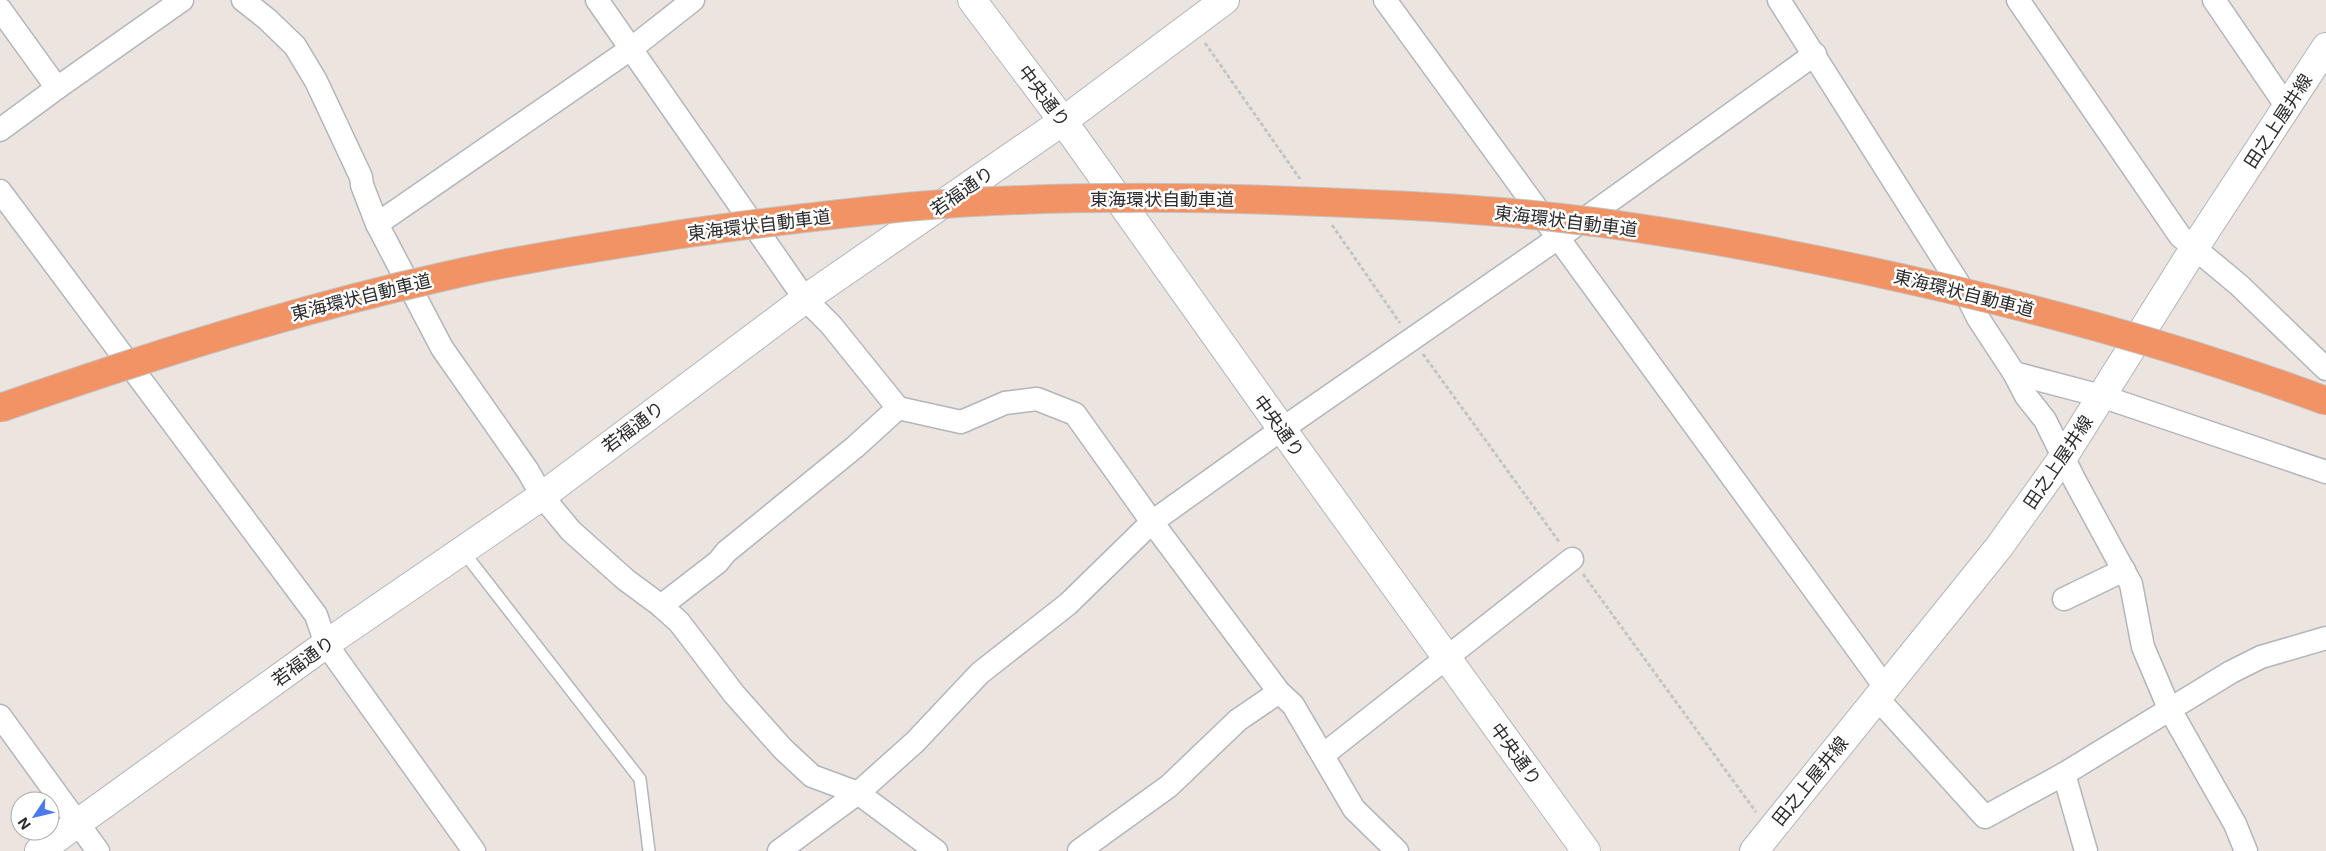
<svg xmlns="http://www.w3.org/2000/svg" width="2326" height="851" font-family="Inter,'Noto Sans JP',sans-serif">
  <rect width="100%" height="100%" fill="#ece5df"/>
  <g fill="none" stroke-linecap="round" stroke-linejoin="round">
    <defs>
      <path id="lane" d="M462 550 640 779 649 851"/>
      <g id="street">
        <path d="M243 0 267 19 295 46 316 81 361 177 362 185 377 224 442 348 528 471 542 496 571 531 626 580 660 605 679 622 734 694 783 749 812 776 858 793 936 851"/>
        <path d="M597 0 805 299 831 325 898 408 961 422 1005 403 1037 399 1075 414 1152 522 1279 692 1293 705 1354 809 1397 851"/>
        <path d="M1385 0 1885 687"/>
        <path d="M1779 0 1969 300 1978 318 2014 373 2026 396 2045 420 2075 481 2131 584 2143 647 2169 708 2235 824 2246 851"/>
        <path d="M2018 0 2180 236 2239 285 2326 369"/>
        <path d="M2214 0 2287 107"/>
        <path d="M0 9 57 88"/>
        <path d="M0 130 57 88 182 0"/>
        <path d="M0 191 316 615 326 644 474 851"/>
        <path d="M377 224 632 48 693 0"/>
        <path d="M2014 373 2101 396 2326 472"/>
        <path d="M2064 599 2124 570"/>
        <path d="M661 606 718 562 726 552 855 447 898 408"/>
        <path d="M1877 698 1985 817 2064 774 2086 851"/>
        <path d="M0 716 98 851"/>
        <path d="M1323 755 1572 559"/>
        <path d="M2064 774 2231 672 2261 657 2326 638"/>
        <path d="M779 851 858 793 915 742 980 673 1068 604 1152 522 1282 429 1558 238 1815 54"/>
        <path d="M1079 851 1169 786 1238 720 1279 692"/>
      </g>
      <g id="secondary">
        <path d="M972 0 1063 121 1282 429 1586 851"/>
        <path d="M39 851 326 644 542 496 805 299 1063 121 1225 0"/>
        <path d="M1754 851 1999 547 2064 456 2195 247 2326 47"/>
      </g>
    </defs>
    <use href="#lane" stroke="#b2b5bd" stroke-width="14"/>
    <use href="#street" stroke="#b2b5bd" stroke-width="25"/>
    <use href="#secondary" stroke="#b2b5bd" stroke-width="30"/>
    <g stroke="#c4c4c4" stroke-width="3" stroke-dasharray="4 2.5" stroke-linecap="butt">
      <path d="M1205 43 1300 179"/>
      <path d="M1332 225 1400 323"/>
      <path d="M1423 354 1560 543"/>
      <path d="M1583 574 1756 812"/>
    </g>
    <use href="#lane" stroke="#fff" stroke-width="11"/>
    <use href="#street" stroke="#fff" stroke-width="22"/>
    <use href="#secondary" stroke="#fff" stroke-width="28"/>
    <defs>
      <path id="highway-bridge" d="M0 408C147 357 294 310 446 276 519 259 595 248 669 236 748 224 827 215 906 207 1044 195 1185 196 1323 202 1403 205 1483 209 1562 218 1692 233 1821 259 1949 289 2077 319 2203 355 2326 401"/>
    </defs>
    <use href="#highway-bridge" stroke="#c4c4c4" stroke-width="30" stroke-linecap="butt"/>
    <use href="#highway-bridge" stroke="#f19365" stroke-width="28"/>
  </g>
  <g text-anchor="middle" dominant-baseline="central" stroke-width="5" stroke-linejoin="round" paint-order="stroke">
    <g font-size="18" fill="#2b2b2b" stroke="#fff">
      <text transform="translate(1044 96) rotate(53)">中央通り</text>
      <text transform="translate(2278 121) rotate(-57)">田之上屋井線</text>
      <text transform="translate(962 191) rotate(-35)">若福通り</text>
      <text x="1162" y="199">東海環状自動車道</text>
      <text transform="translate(1566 221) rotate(7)">東海環状自動車道</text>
      <text transform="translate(759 225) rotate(-7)">東海環状自動車道</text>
      <text transform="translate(1964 293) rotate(14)">東海環状自動車道</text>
      <text transform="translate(361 297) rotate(-14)">東海環状自動車道</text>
      <text transform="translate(1279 426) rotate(54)">中央通り</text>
      <text transform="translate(633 427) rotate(-37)">若福通り</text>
      <text transform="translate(2058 462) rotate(-56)">田之上屋井線</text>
      <text transform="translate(303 661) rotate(-36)">若福通り</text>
      <text transform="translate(1516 754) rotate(54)">中央通り</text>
      <text transform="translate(1810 781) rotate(-51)">田之上屋井線</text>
    </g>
  </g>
  <g transform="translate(35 816) rotate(235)"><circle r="24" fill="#ffffff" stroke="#aaaaaa"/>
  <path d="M0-4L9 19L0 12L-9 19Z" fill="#4c7aeb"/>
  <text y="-8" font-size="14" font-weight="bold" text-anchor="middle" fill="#2b2b2b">N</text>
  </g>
</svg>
